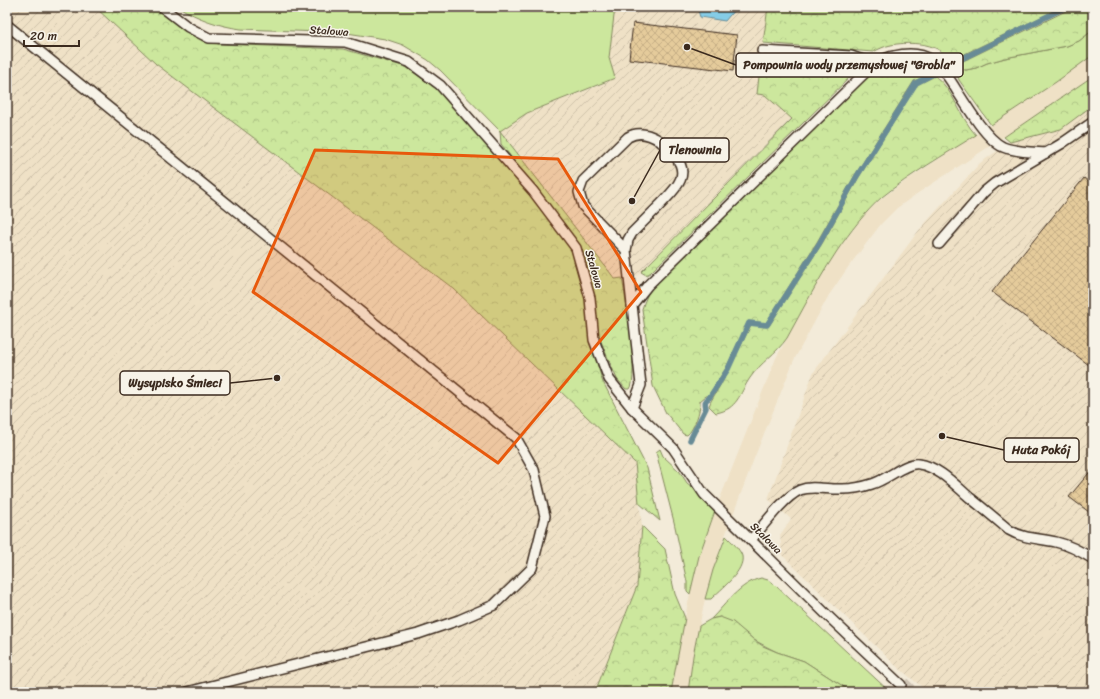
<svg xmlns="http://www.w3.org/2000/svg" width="1100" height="699" font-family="Sriracha,sans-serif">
  <defs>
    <pattern id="industrial-furrows" width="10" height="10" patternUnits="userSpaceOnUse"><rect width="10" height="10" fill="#efe1c6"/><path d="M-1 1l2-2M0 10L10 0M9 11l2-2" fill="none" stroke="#cec1aa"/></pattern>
    <pattern id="forest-crowns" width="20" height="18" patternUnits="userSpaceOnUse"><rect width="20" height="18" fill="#cce79d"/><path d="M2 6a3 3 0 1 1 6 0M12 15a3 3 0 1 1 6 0" fill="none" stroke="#b0c687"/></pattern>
    <pattern id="building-cross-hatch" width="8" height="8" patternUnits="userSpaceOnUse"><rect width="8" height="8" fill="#e5cb9b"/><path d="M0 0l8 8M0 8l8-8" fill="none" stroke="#c5ae85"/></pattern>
  </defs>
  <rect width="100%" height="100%" fill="#f3ebd9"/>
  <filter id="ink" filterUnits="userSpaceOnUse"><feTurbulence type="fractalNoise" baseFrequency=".025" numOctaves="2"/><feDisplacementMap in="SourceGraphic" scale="8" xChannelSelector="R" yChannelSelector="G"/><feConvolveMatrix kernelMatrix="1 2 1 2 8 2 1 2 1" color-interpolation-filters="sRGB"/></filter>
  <g filter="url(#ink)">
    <path fill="#efe1c6" d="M1093 55V76L1016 129 918 193 897 208 881 224 849 266 829 295 794 360 755 456 720 549 705 599 693 656 688 692H671L677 654 690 594 699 556 715 511 776 358 814 289 837 251 864 215 882 198 908 179 1056 82Z"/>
    <g fill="url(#industrial-furrows)">
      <path d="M7 7H120L458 292 635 463 642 526 637 586 595 692H7Z"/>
      <path d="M615 7H768L757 94 765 95 792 118 637 276 615 279 500 131 527 113 600 85 614 78 609 58Z"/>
      <path d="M1093 105V692H928L895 665 782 555 780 535 791 519 768 499 813 373 919 230 980 163 1010 142 1061 129Z"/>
    </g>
    <g fill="#cce79d" stroke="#84885e">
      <path d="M179 7H615L609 58 615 78 527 113 500 131 440 70 428 60 403 45 385 39 347 33 241 29C219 26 198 19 179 7Z"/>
      <path d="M1093 30V55L1056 82 991 125 959 80 954 68 966 70 976 68 987 63 1005 58 1067 46 1079 41Z"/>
      <path d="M660 449 663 456 680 472 687 483 702 495 715 511 699 556 690 594 687 591V582L674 522 656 452Z"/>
      <path d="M726 536C731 541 740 549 742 556 745 571 721 589 711 599H705L713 570Z"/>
      <path d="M761 578 768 580 776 586 890 692H852L804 661 777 652 767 647 754 640 746 633 720 617 711 619C726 604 740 583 761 578Z"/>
    </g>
    <g fill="url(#forest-crowns)" stroke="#84885e">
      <path d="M95 7H153L185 30 218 44 343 49 406 67 437 89 530 195 572 250 587 300 591 342 602 380 647 468 660 521 639 503 635 463 454 289 156 64Z"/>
      <path d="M768 7H1062L948 62C947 60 945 56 944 54 933 42 905 42 891 45 885 46 879 49 873 52L763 43Z"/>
      <path d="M1074 7H1093V30L1079 41 1067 46 1005 58 987 63 976 68 966 70 954 68 955 65Z"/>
      <path d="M761 59 837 62 847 64 854 68V73L650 273 646 275 641 272 792 119 765 95 757 94Z"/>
      <path d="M899 59C913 59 921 64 932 73L914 81 855 175 817 242 766 323 748 321 726 368 708 396H706L700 401C701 410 694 430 687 435L683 434 666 413 653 386 642 309 644 303 649 291 879 65Z"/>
      <path d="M935 76C954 90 960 118 976 135 944 155 911 174 882 197 865 212 850 232 837 251 823 272 811 294 799 316 795 323 791 331 787 338 777 353 760 363 750 378 739 394 738 409 716 413L709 406 711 401 729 370 751 325 769 326 823 242 859 177 917 85Z"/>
      <path d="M1093 76V105L1061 129 1010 142 1004 137Z"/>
      <path d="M500 131 615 279 622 278C625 295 639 378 630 389H626L617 379 607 356 598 334 595 299 580 246 501 144Z"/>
      <path d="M642 526 665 549 675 594 685 618 671 692H595L637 586Z"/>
      <path d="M720 617 733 622 754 640 763 646 777 652 804 661 852 692H688L693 656 699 626 711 619Z"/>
    </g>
    <path fill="#85cce6" stroke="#678b96" d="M697 7H736L735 9 725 21 700 17Z"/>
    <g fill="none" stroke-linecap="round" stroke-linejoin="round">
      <g stroke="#678b96" stroke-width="5.5">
        <path d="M949 65 1066 7"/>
        <path d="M690 440 706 408C705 403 704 401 709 398L728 369 749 323 767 325 819 244 857 176 916 83 933 74"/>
      </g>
    </g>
    <g fill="url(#building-cross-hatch)" stroke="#3b2a1e">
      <path d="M633 23 737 35 733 71 629 59Z"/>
      <path d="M1084 178 1093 185V368L992 292Z"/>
      <path d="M1093 468V515L1069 497Z"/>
    </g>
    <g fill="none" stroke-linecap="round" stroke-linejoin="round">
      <path stroke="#cec4b4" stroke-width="18" stroke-dasharray="18 9" stroke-linecap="butt" d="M901 685 908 692"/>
      <defs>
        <g id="service">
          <path d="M162 7 188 27 209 38 345 42 409 62 440 85 533 191 576 248 590 298 594 340 609 379 632 408 673 448 704 494 830 618 901 685"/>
          <path d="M7 25 516 438 534 470 545 516 532 568 494 605 459 620 418 634 187 692"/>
          <path d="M762 51 851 56 874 64"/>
          <path d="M939 244 984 192 995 183 1061 144 1093 122"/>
          <path d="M626 250 628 240 632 233C641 224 651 214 660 205 674 190 692 176 675 156 671 151 665 145 660 141 650 134 638 131 628 137L583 181 579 192 583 206 626 250 632 305"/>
          <path d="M632 408 641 385 632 305 648 285 874 64C880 61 887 57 894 56 928 48 941 64 957 91 964 102 971 113 979 124 985 132 994 143 1003 147 1016 152 1032 152 1046 153"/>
          <path d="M751 540C763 526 784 497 800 490 812 485 829 490 842 489 853 489 863 487 872 484 887 480 905 462 919 464 939 467 955 485 969 497 983 508 996 519 1009 530 1024 539 1039 538 1056 542 1069 545 1082 552 1093 559"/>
        </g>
      </defs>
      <use href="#service" stroke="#3b2a1e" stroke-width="12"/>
      <use href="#service" stroke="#f7f3e8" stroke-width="9"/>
    </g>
  </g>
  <path fill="#e8590c" fill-opacity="0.2" stroke="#e8590c" stroke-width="3" stroke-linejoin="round" d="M315 150 558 159 641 292 498 463 253 292Z"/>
  <g text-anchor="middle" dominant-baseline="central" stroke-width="3" stroke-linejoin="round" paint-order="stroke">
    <g font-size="11" fill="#3b2a1e" stroke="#f7f3e8">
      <text transform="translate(329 31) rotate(4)">Stalowa</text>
      <text transform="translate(594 269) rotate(74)">Stalowa</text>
      <text transform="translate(766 538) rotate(45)">Stalowa</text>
    </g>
  </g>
  <path fill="none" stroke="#3b2a1e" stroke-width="1.5" d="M687 47L736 65M632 201L660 150M277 378L230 383M942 436L1004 450"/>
  <g fill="#3b2a1e" stroke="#f7f3e8" stroke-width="1.5">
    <circle cx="687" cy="47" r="4"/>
    <circle cx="632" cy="201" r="4"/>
    <circle cx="277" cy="378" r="4"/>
    <circle cx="942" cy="436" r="4"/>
  </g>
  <g fill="#f7f3e8" stroke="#3b2a1e" stroke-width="1.5">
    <rect x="736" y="53" width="227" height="24" rx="4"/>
    <rect x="660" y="138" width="69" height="24" rx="4"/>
    <rect x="120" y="371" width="110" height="24" rx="4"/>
    <rect x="1004" y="438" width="75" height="24" rx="4"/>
  </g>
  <g font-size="12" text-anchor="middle" font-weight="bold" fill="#3b2a1e">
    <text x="849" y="69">Pompownia wody przemysłowej "Grobla"</text>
    <text x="695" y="154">Tlenownia</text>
    <text x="175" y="387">Wysypisko Śmieci</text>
    <text x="1041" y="454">Huta Pokój</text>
  </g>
  <rect width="1100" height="699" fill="none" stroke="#f7f3e8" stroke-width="24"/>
  <rect x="12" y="12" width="1076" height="675" fill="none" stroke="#3b2a1e" stroke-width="1.5" filter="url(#ink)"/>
  <path d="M24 40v6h55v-6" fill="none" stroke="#3b2a1e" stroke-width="2"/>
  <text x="30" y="40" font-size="12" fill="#3b2a1e" stroke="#f7f3e8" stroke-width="3" paint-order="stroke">20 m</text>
</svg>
